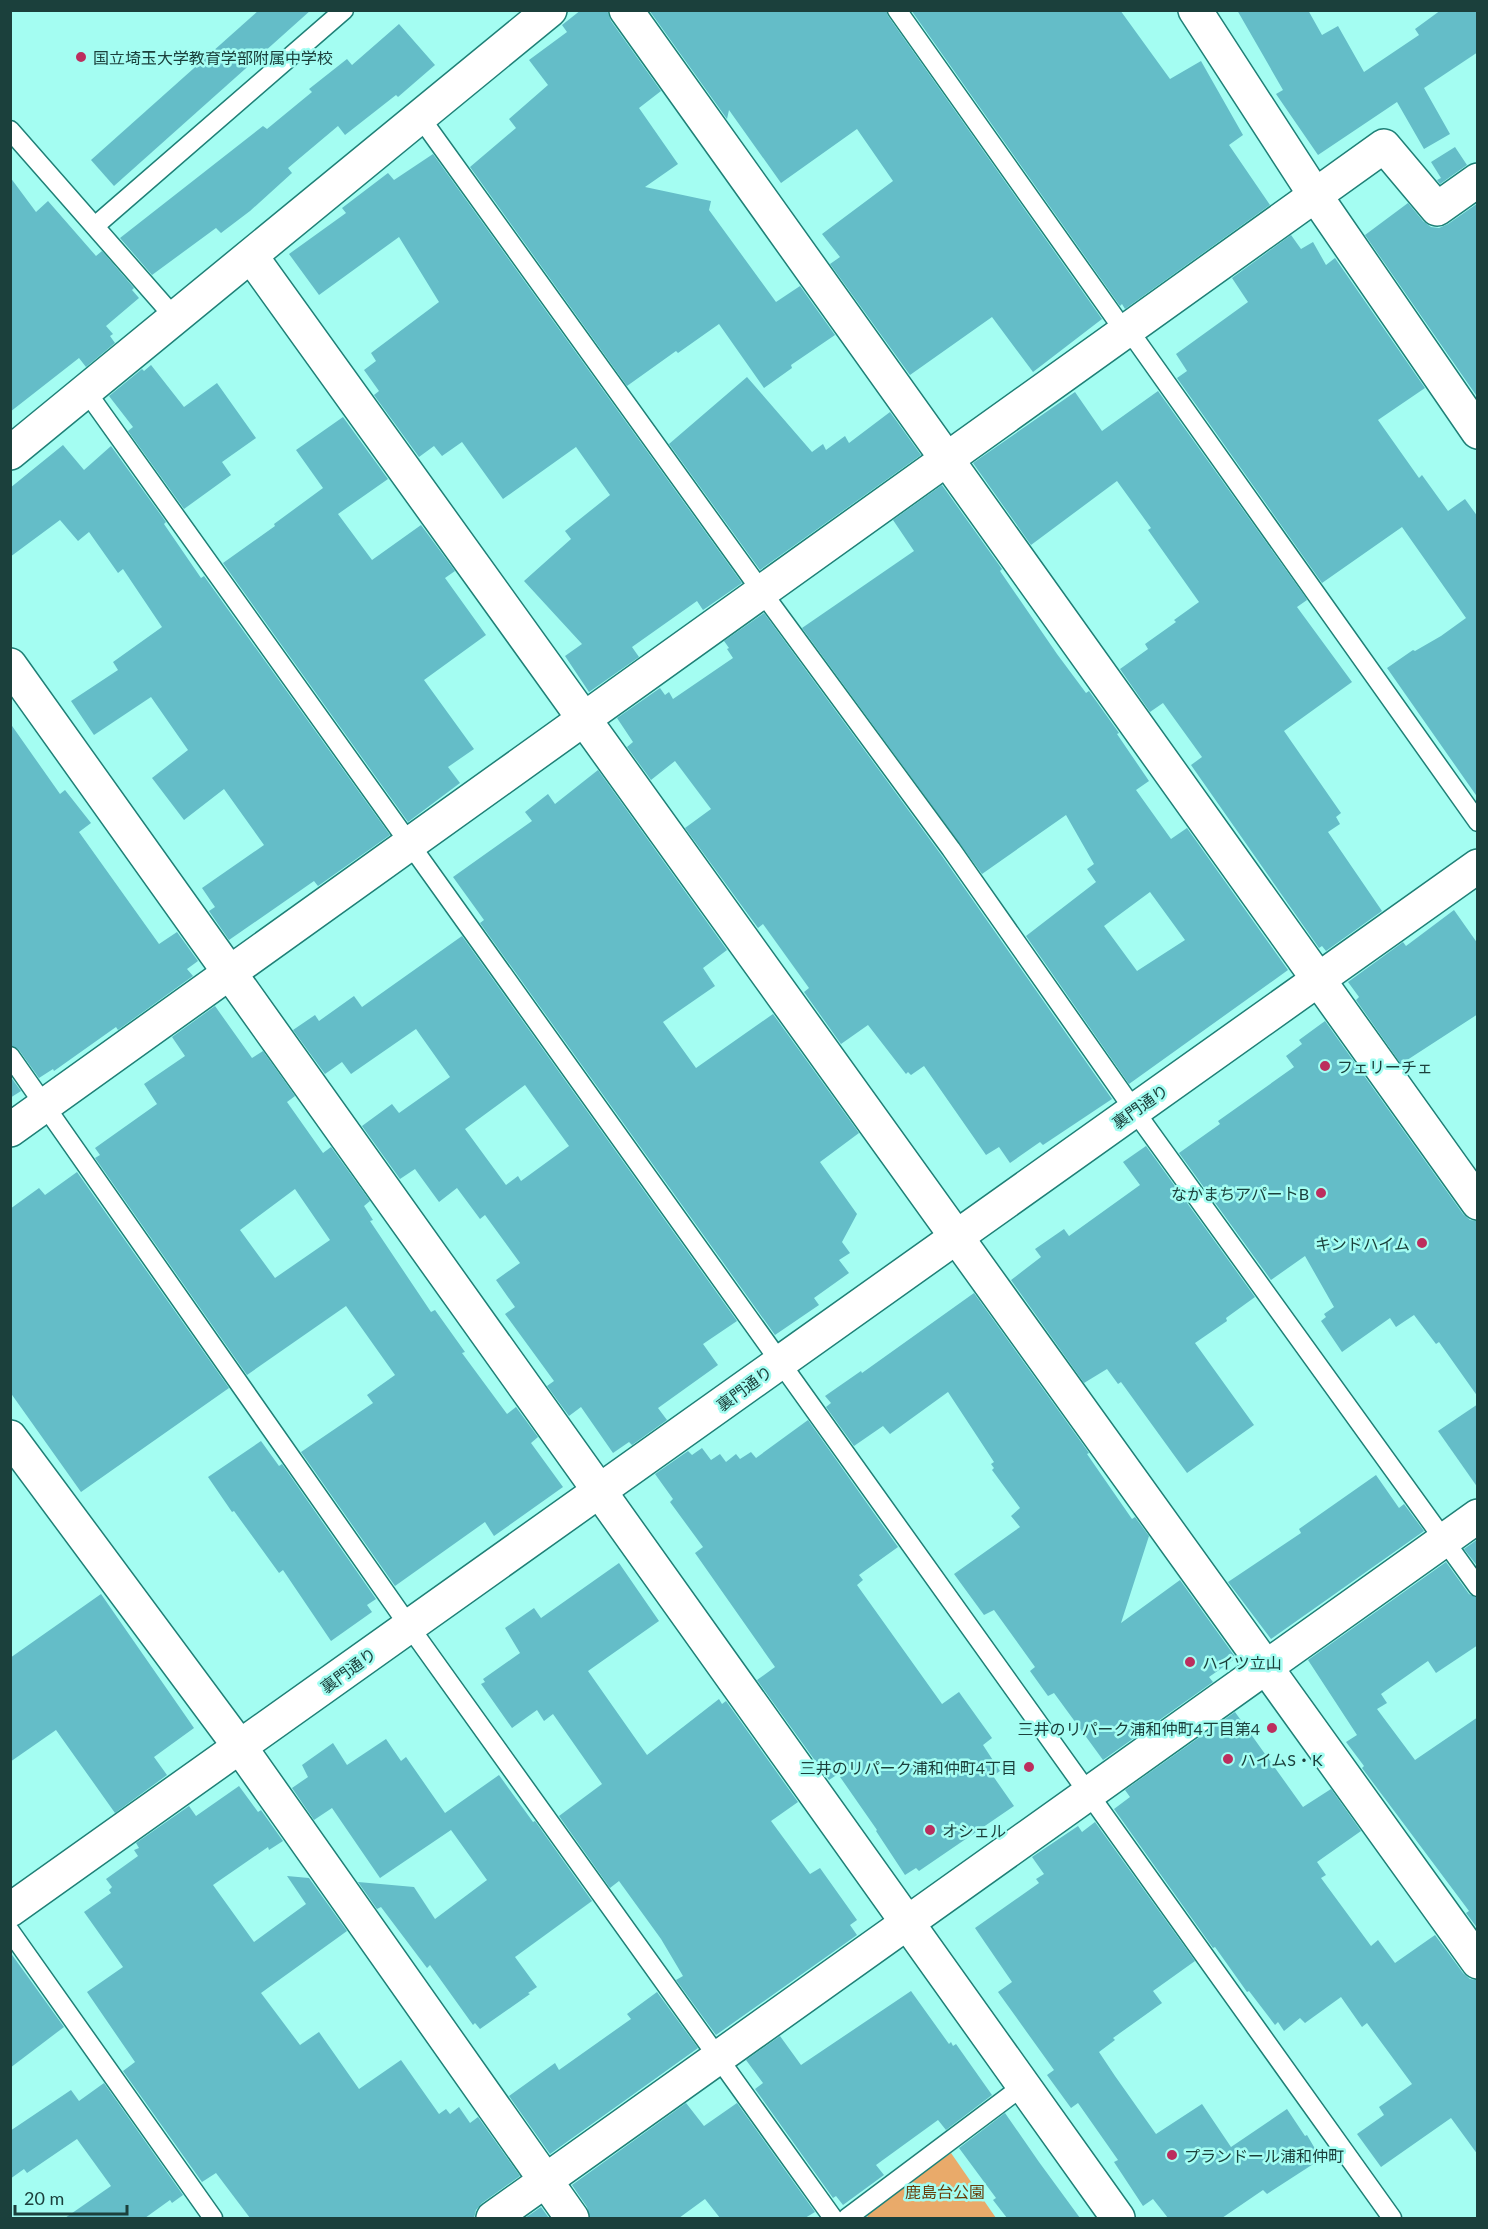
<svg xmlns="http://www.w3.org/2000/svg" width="1488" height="2229" font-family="Lato,'Noto Sans JP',sans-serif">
  <rect width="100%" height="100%" fill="#a4fdf2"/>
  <path fill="#e9aa6a" d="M951 2153 996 2218H867L869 2212Z"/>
  <g fill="#64bdc8" fill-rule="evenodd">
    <path d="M259 10H311L114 186 91 160Z"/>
    <path d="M581 10H607L611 21 661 91 639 108 678 164 645 187 711 201 709 210 776 302 800 286 835 335 791 365 792 368 764 388 719 324 678 353 676 351 627 386 470 167 516 128 509 119 548 85 529 60 567 32 562 25Z"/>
    <path d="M649 10H886L888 16 1102 319 1033 372 992 317 910 375 830 264 840 257 822 234 893 181 857 129 781 183 729 110 727 119Z"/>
    <path d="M911 10H1120L1170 79 1201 61 1243 135 1229 145 1270 205 1125 309 1122 304 1120 306Z"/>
    <path d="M1237 10H1308L1322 35 1338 26 1364 72 1419 35 1415 29 1441 10H1478V52L1424 88 1450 134 1424 149 1397 102 1318 155 1276 94 1283 90Z"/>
    <path d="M399 24 435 65 398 97 396 95 345 135 338 126 288 168 292 173 250 211 221 233 216 228 152 275 120 238 263 126 267 129 312 92 309 89 347 59 352 65Z"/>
    <path d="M1455 147 1467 165 1440 184 1437 180 1441 178 1431 162Z"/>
    <path d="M433 154 742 583 703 610 697 601 632 647 639 657 589 692 565 656 582 644 524 581 571 539 565 531 610 495 576 447 503 499 462 442 442 456 434 446 419 457 374 395 379 391 364 370 376 361 371 353 439 302 399 237 319 295 289 254 346 213 342 208 388 173 394 180Z"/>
    <path d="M10 177 36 212 48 201 96 256 102 251 134 288 132 290 139 298 106 326 113 334 110 336 115 343 86 367 79 358 10 412Z"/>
    <path d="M1408 203 1423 221 1431 227 1439 228 1448 224 1478 203V398L1365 235Z"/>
    <path d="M1291 235 1301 249 1313 242 1326 265 1335 258 1425 388 1378 420 1419 478 1422 475 1448 511 1465 499 1478 517V798L1387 668 1413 650 1415 651 1441 636 1466 618 1402 527 1322 583 1177 378 1187 371 1176 354 1248 302 1232 278Z"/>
    <path d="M151 365 184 407 217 383 256 438 222 462 231 475 184 509 128 431 133 427 109 396 142 369 144 371Z"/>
    <path d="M747 377 812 452 823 444 826 450 845 436 849 443 890 412 921 455 760 570 669 444Z"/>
    <path d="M1158 391 1306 598 1307 600 1297 607 1352 682 1284 731 1341 813 1336 817 1340 824 1328 832 1382 911 1326 951 1322 946 1319 948 1191 765 1202 757 1163 703 1150 712 1120 669 1148 649 1145 644 1176 622 1174 620 1199 602 1148 530 1151 528 1117 481 1031 545 973 463 1075 392 1102 431Z"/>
    <path d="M343 417 388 479 338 514 372 560 421 525 455 571 445 578 486 635 424 680 474 749 448 767 460 783 408 822 223 563 275 526 274 524 323 488 296 450Z"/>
    <path d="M63 445 84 470 111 446 166 522 164 524 201 578 204 576 390 835 318 886 314 881 229 940 209 911 215 907 202 888 264 845 224 789 184 820 152 778 188 750 151 697 94 735 71 701 118 670 113 662 162 627 123 569 118 573 89 532 78 541 60 520 10 557V488Z"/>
    <path d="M942 485 1002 569 1000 571 1057 654 1086 693 1089 691 1119 733 1117 734 1149 781 1136 790 1171 839 1187 828 1288 970 1129 1084 1026 936 1096 882 1087 869 1094 864 1066 815 982 874 802 628 914 551 893 520ZM1150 892 1185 940 1137 971 1104 926Z"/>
    <path d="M764 613 942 856 1112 1099 1043 1145 1040 1142 1010 1163 999 1147 986 1155 924 1066 911 1075 908 1072 906 1074 868 1025 841 1044 804 992 809 988 763 924 758 928 685 828 711 809 675 761 651 780 627 747 633 742 617 718 660 688 665 695 669 692 673 699 733 658 727 649 729 648 724 641Z"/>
    <path d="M10 723 60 794 65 790 91 823 79 832 159 944 177 932 198 961 187 969 193 976 118 1030 116 1027 54 1071 53 1069 39 1078 19 1050 10 1045Z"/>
    <path d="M598 770 727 950 703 968 715 986 663 1022 696 1068 773 1014 859 1133 820 1162 857 1214 842 1242 850 1253 839 1260 849 1273 814 1298 819 1305 775 1335 480 923 484 920 453 877 532 821 525 812 548 794 555 804Z"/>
    <path d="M1454 910 1478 944V1014L1401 1064 1356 1000 1359 997 1348 982 1403 942 1406 946Z"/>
    <path d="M462 936 737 1321 703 1344 718 1365 658 1408 667 1420 632 1445 629 1442 613 1453 581 1407 569 1416 547 1386 554 1381 505 1314 515 1307 496 1280 520 1263 485 1215 480 1219 457 1188 439 1202 415 1169 400 1179 362 1126 392 1104 399 1113 450 1077 416 1029 351 1074 342 1062 325 1074 293 1030 315 1015 319 1021 354 996 362 1007ZM525 1085 569 1146 521 1181 518 1176 506 1185 465 1129Z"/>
    <path d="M215 1006 252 1058 263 1051 295 1096 287 1102 323 1153 331 1147 370 1201 364 1206 373 1220 370 1221 431 1312 435 1310 465 1352 462 1353 507 1414 516 1407 538 1437 531 1443 563 1487 494 1536 485 1522 395 1586 301 1452 373 1403 367 1395 395 1375 346 1306 247 1375 95 1158 100 1155 95 1148 157 1104 144 1084 185 1056 172 1037ZM295 1189 330 1240 275 1278 240 1230Z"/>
    <path d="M1325 1021 1463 1214 1470 1220 1478 1221V1397L1439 1342 1436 1344 1414 1315 1396 1327 1390 1318 1342 1352 1321 1321 1326 1317 1324 1314 1334 1307 1305 1256 1271 1280 1179 1153 1220 1124 1218 1121 1294 1067 1286 1056 1302 1044 1299 1040Z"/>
    <path d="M10 1076 21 1091 10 1098Z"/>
    <path d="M1146 1146 1255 1297 1226 1318 1227 1321 1195 1343 1254 1425 1187 1473 1121 1382 1118 1384 1107 1369 1084 1383 1011 1280 1041 1257 1035 1249 1064 1229 1069 1236 1140 1185 1123 1162Z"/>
    <path d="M77 1172 229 1388 81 1492 10 1392V1209L39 1188 45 1195Z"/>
    <path d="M974 1293 1089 1453 1087 1454 1132 1519 1135 1517 1149 1536 1121 1623 1180 1580 1236 1658 1209 1677 1213 1682 1103 1760 1054 1693 1048 1696 1030 1671 1035 1667 994 1610 984 1615 954 1574 1020 1527 1011 1516 1020 1508 992 1470 994 1468 991 1464 994 1462 948 1392 890 1434 883 1426 854 1446 826 1407 831 1403 825 1396 861 1371 862 1373Z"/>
    <path d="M1478 1404V1488L1438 1431Z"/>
    <path d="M808 1420 898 1547 859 1575 863 1580 857 1585 942 1704 959 1692 992 1738 983 1745 1000 1771 993 1776 1014 1806 919 1871 916 1868 905 1875 876 1831 877 1830 838 1774 829 1780 757 1680 775 1667 695 1553 703 1547 670 1502 673 1499 655 1474 688 1451 692 1455 702 1448 711 1460 720 1454 726 1462 736 1454 740 1459 751 1452 756 1458Z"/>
    <path d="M261 1441 279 1466 282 1464 376 1599 367 1605 372 1612 331 1641 283 1570 279 1573 234 1511 232 1512 208 1477Z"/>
    <path d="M1376 1475 1399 1508 1404 1504 1424 1531 1271 1639 1228 1582 1301 1533 1299 1529Z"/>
    <path d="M1478 1539V1567L1464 1549Z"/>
    <path d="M1446 1562 1469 1594 1478 1598V1645L1436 1673 1428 1661 1381 1694 1387 1703 1377 1709 1415 1760 1478 1717V1929L1466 1913 1469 1911 1362 1768 1364 1766 1346 1742 1357 1735 1308 1660Z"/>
    <path d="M619 1563 659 1621 588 1671 647 1755 719 1699 722 1704 726 1701 798 1802 771 1821 810 1874 820 1868 857 1920 850 1925 857 1935 716 2035 676 1980 683 1976 661 1939 619 1881 610 1888 559 1816 602 1784 553 1714 544 1721 537 1710 512 1728 481 1684 485 1682 483 1679 520 1653 505 1628 534 1608 541 1618Z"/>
    <path d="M101 1594 194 1728 154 1757 167 1775 115 1813 56 1730 10 1762V1658Z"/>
    <path d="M1235 1712 1303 1807 1331 1789 1361 1831 1317 1862 1326 1875 1321 1878 1371 1946 1378 1940 1395 1963 1435 1935 1463 1973 1470 1979 1478 1980V2155L1451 2118 1381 2167 1357 2134 1384 2115 1379 2107 1412 2084 1367 2023 1362 2027 1341 1997 1305 2023 1300 2018 1284 2031 1278 2022 1275 2025 1249 1991 1247 1992 1215 1947 1213 1948 1114 1809 1130 1797 1125 1790Z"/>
    <path d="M386 1739 401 1761 406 1757 445 1813 499 1775 533 1822 535 1821 592 1901 515 1957 537 1987 528 1993 530 1994 480 2029 475 2023 473 2025 430 1965 427 1968 381 1907 377 1909 358 1882 414 1887 435 1919 487 1880 451 1830 380 1878 332 1808 314 1820 292 1788 308 1777 302 1765 333 1743 347 1765Z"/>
    <path d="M239 1786 258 1812 261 1810 283 1841 269 1850 268 1847 213 1885 254 1942 306 1904 287 1876 309 1878 347 1931 261 1993 300 2045 319 2032 359 2089 401 2060 439 2114 446 2109 450 2114 459 2107 470 2123 478 2117 520 2176 482 2203 476 2210 474 2218H250L216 2173 202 2182 123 2071 135 2062 87 1992 123 1967 84 1912 111 1893 109 1890 112 1887 106 1879 138 1856 134 1850 139 1848 136 1843 189 1806 196 1816Z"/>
    <path d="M1095 1822 1195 1961 1153 1991 1162 2003 1113 2038 1115 2040 1099 2052 1115 2076 1156 2134 1202 2104 1231 2147 1287 2109 1305 2136 1307 2135 1321 2159 1267 2194 1263 2190 1222 2218H1168L1153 2199 1143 2206 1114 2162 1118 2160 1078 2103 1071 2108 1047 2075 1054 2070 998 1992 1012 1982 975 1928 1039 1883 1036 1879 1044 1874 1032 1857 1078 1826 1082 1832Z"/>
    <path d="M10 1952 64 2027 10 2068Z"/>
    <path d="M911 1991 949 2044 951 2042 953 2046 956 2044 992 2095 946 2130 938 2120 876 2165 884 2175 843 2205 836 2196 833 2198 755 2089 763 2083 746 2060 780 2036 801 2065Z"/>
    <path d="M657 1992 698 2048 550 2154 509 2096 555 2063 559 2070 631 2019 627 2014Z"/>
    <path d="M104 2083 183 2195 172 2203 170 2200 145 2218H65L111 2186 77 2139 27 2173 24 2169 10 2179V2131L71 2090 79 2101Z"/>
    <path d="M686 2103 704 2126 737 2103 815 2212 805 2218H720L705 2199 679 2218H590L587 2207 572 2185Z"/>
    <path d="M1005 2113 1039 2162 1080 2218H1007L993 2200 996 2198 959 2148Z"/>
    <path d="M541 2207 549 2218H525Z"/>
  </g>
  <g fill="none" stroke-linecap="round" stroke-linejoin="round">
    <defs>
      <g id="lane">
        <path d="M897 10 1125 332 1138 343 1478 822"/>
        <path d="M420 117 762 592 951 849 1134 1110 1478 1587"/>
        <path d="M10 130 175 318"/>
        <path d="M95 226 344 10"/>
        <path d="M86 391 1392 2218"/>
        <path d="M10 1056 409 1626 833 2218"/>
        <path d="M10 1931 213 2218"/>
        <path d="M847 2218 1023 2086"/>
      </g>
      <g id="street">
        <path d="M626 10 1478 1203"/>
        <path d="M1195 10 1315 195 1478 432"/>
        <path d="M251 256 1478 1962"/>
        <path d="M10 1130 1384 146 1437 209 1478 180"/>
        <path d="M10 1437 240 1747 572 2218"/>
        <path d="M493 2218 1478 1516"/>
      </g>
      <g id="secondary">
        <path d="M10 453 550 10"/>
        <path d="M10 665 1118 2218"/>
        <path d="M10 1910 1478 866"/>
      </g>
    </defs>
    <use href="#lane" stroke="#1f8077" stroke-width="21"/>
    <use href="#street" stroke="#1f8077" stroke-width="36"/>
    <use href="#secondary" stroke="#1f8077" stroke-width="36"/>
    <use href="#lane" stroke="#fff" stroke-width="18"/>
    <use href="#street" stroke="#fff" stroke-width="33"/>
    <use href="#secondary" stroke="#fff" stroke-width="33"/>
  </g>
  <g fill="#bc2e5e" stroke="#a4fdf2" stroke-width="2">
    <circle cx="81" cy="57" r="6"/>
    <circle cx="1325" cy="1066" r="6"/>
    <circle cx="1321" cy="1193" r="6"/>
    <circle cx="1422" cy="1243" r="6"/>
    <circle cx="1190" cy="1662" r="6"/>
    <circle cx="1272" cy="1728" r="6"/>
    <circle cx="1228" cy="1759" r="6"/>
    <circle cx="1029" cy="1767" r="6"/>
    <circle cx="930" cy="1830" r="6"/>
    <circle cx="1172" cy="2155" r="6"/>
  </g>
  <g text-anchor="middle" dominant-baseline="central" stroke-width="5" stroke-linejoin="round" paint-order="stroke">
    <g font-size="16" fill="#1b403c" stroke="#a4fdf2" text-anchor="start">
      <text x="93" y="57">国立埼玉大学教育学部附属中学校</text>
      <text x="1337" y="1066">フェリーチェ</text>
      <text x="1309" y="1193" text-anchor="end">なかまちアパートB</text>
      <text x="1410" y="1243" text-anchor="end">キンドハイム</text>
      <text x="1202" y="1662">ハイツ立山</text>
      <text x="1260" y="1728" text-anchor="end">三井のリパーク浦和仲町4丁目第4</text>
      <text x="1240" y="1759">ハイムS・K</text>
      <text x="1017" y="1767" text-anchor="end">三井のリパーク浦和仲町4丁目</text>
      <text x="942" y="1830">オシェル</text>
      <text x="1184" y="2155">プランドール浦和仲町</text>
    </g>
    <g font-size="16" fill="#1b403c" stroke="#a4fdf2">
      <text transform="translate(1140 1106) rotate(-35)">裏門通り</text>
      <text transform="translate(744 1388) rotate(-36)">裏門通り</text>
      <text transform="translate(348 1670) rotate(-36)">裏門通り</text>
    </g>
    <g font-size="16" fill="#673e0b" stroke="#a4fdf2">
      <text x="945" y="2191">鹿島台公園</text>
    </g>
  </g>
  <rect width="1488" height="2229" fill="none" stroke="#1b403c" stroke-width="24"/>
  <path d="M15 2205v9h112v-9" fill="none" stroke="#1b403c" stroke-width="3"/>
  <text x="24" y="2205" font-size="18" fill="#1b403c" stroke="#a4fdf2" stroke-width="4.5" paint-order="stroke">20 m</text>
</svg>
